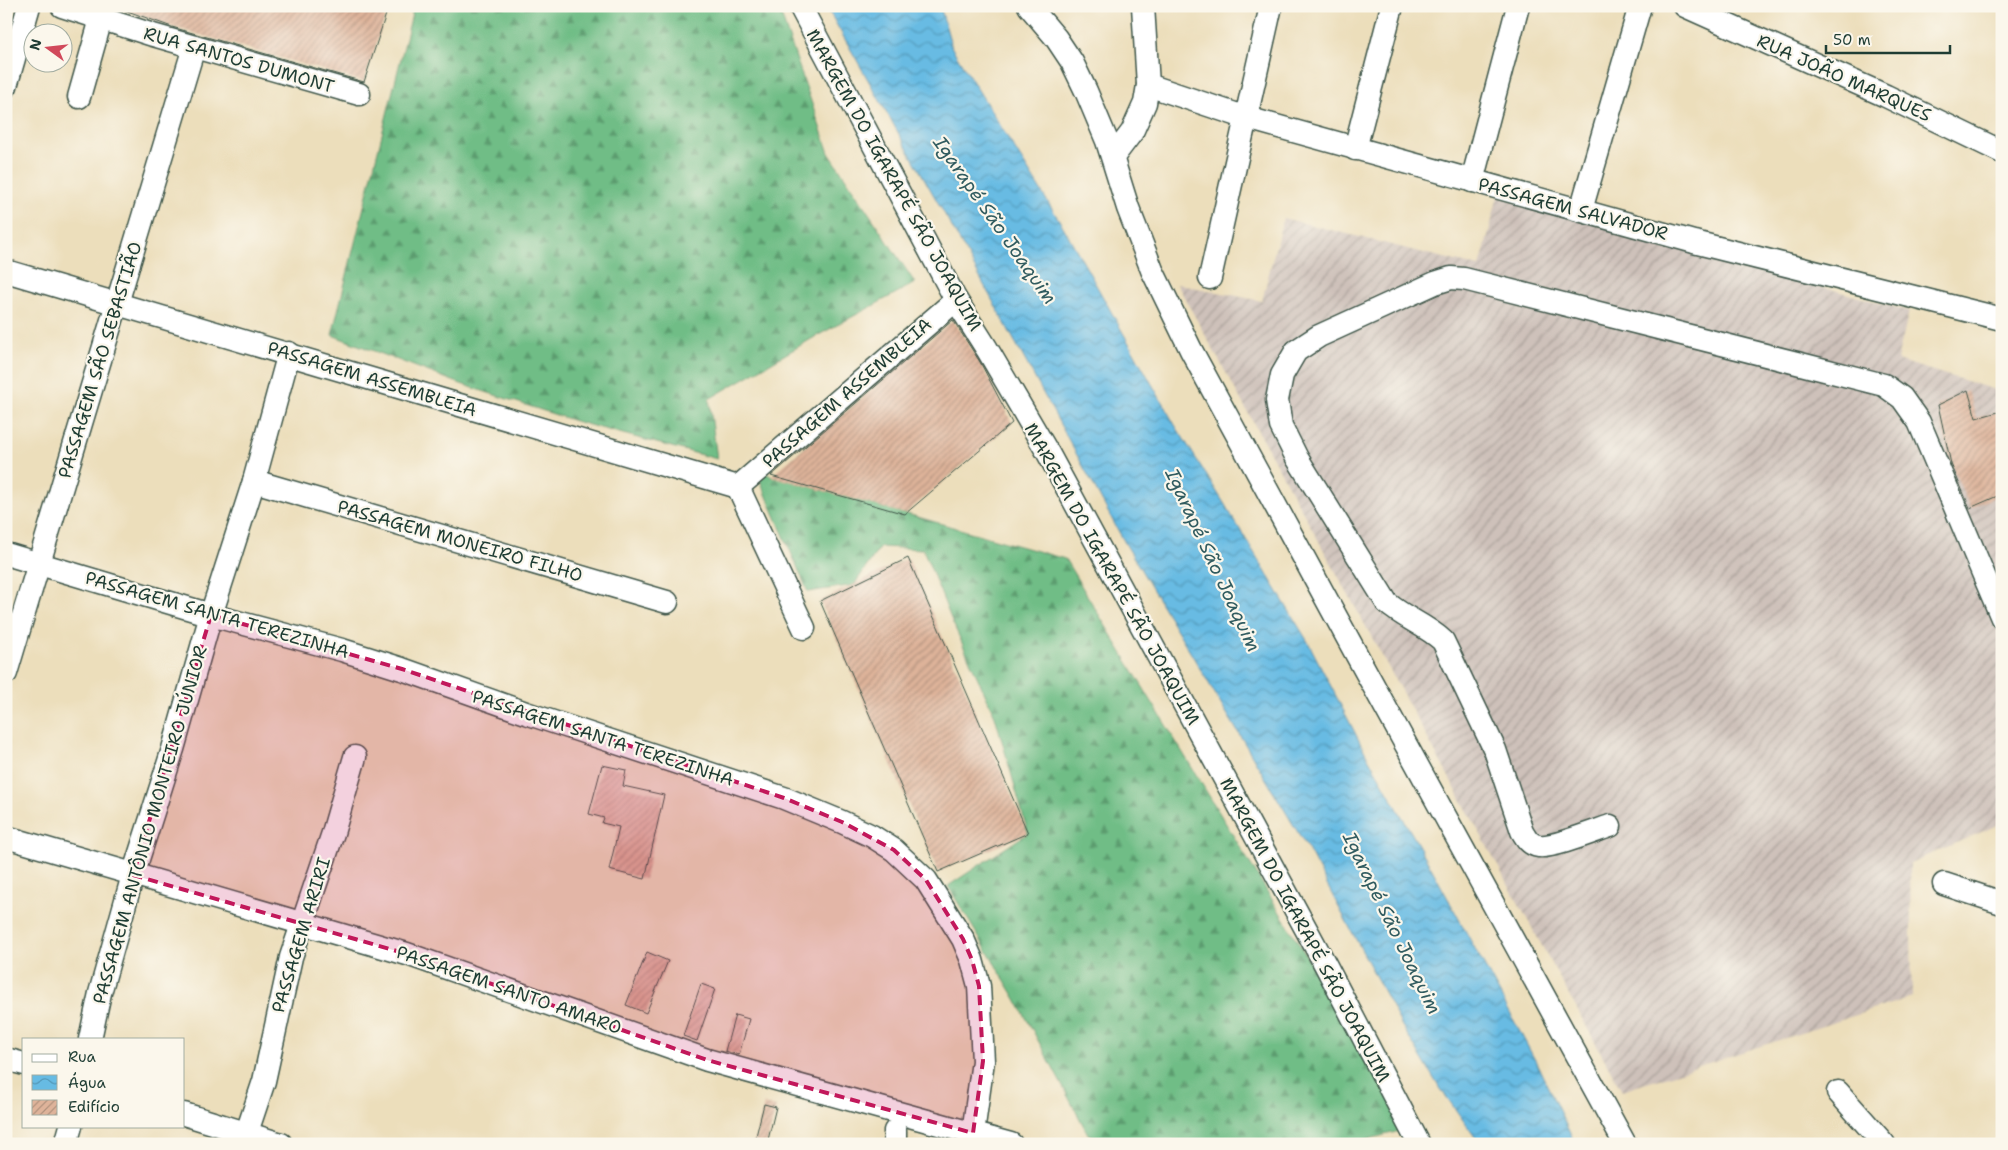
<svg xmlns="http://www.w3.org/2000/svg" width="2008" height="1150" font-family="'Shantell Sans',sans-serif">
  <defs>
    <pattern id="industrial-furrows" width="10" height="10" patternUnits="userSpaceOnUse" patternTransform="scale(1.25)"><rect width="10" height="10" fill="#cec1ba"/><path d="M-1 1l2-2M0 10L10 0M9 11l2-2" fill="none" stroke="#a79e98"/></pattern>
    <pattern id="forest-firs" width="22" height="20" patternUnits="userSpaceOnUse" patternTransform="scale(1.25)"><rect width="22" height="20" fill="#6fbd86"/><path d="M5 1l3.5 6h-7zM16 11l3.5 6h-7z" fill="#5b9b6e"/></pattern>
    <pattern id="water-waves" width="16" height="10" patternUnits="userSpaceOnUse" patternTransform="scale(1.25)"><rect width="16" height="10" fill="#67bbe3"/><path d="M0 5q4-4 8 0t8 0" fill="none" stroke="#5499b9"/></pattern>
    <pattern id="building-hatch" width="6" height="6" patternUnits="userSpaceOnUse" patternTransform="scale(1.25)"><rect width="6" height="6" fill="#deb39a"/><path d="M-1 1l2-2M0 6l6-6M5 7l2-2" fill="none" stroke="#b3937e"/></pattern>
  </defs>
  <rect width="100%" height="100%" fill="#fbf7ec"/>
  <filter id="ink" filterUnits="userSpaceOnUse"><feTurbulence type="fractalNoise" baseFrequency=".02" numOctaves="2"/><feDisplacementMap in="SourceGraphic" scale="10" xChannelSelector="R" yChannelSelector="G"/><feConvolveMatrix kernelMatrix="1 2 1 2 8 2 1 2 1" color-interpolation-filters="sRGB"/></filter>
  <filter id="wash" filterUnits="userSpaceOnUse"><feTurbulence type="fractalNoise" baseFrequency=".0096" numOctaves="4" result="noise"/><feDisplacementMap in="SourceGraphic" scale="20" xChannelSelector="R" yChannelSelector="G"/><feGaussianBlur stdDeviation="1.12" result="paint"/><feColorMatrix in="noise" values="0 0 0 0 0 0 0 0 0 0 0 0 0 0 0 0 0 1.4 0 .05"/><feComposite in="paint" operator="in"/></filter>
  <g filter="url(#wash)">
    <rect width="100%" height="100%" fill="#ecdebb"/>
    <path fill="url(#industrial-furrows)" d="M1498 196 1909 311 1897 360 2002 392V823L1910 863 1912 997 1622 1091 1177 284 1262 301 1283 218 1480 267Z"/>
    <g fill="url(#forest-firs)" stroke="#477d5d">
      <path d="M414 6H778L829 153 915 283 813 338 709 399 717 459 578 422 461 384 332 335Z"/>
      <path d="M756 471 1065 559 1411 1128 1350 1144H1109L1088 1134 1016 999 948 886 1028 833 995 716 952 621 923 549 880 547 854 585 808 592Z"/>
    </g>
    <path fill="url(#water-waves)" stroke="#437c8c" d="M826 6H940L952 48 1064 228 1175 425 1227 508 1308 642 1365 752 1427 860 1511 1015 1536 1062 1575 1144H1480L1436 1082 1402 1026 1309 851 1125 543 961 243Z"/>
    <g id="blocks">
      <g fill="url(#building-hatch)">
        <path d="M119 6H371L387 11 364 82 172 27 119 8Z"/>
        <path d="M953 320 980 362 1012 423 905 514 771 476Z"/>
        <path d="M1968 390 1976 418 2002 411V494L1970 508 1951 464 1938 405Z"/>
        <path d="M908 558 1028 833 938 872 820 601Z"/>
        <path d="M602 765 626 770 623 786 664 795 645 879 609 870 619 827 602 823 604 818 589 814Z"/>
        <path d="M647 952 668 961 646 1013 626 1005Z"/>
        <path d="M701 984 715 989 697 1041 683 1036Z"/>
        <path d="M735 1015 749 1019 739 1055 725 1051Z"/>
        <path d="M764 1104 776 1107 767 1144H754Z"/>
      </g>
    </g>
  </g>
  <g filter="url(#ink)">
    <use href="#blocks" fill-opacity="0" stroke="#3e5548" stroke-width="1"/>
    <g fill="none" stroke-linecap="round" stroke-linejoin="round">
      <defs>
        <g id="minor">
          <path d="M62 6 153 35 359 94"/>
          <path d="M800 6 956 300 987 349 1048 453 1325 964 1419 1144"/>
          <path d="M1029 6 1056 38 1072 62 1086 91 1107 141 1128 208 1152 270 1191 350 1366 672 1625 1144"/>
          <path d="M1685 6 1886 96 2002 152"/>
          <path d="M1148 85 1247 118 1694 242 2002 319"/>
          <path d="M6 86 29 6"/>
          <path d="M79 97 101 19"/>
          <path d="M1355 149 1392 6"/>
          <path d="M1113 157 1132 132 1145 103 1148 85 1143 6"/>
          <path d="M1472 181 1518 6"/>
          <path d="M1581 210 1640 6"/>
          <path d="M6 271C250 342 494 417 738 487L956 300"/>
          <path d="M1210 278 1271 6"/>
          <path d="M254 481 667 602"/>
          <path d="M738 487 804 628"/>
          <path d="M6 554 211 615 342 650 402 669 526 713 784 798 842 822 872 836 894 850 926 880 963 939 972 960 979 986 983 1061 973 1133"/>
          <path d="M6 673 194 47"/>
          <path d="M1610 826C1595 831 1552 848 1539 846 1530 845 1526 838 1522 831L1495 750 1443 641C1426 625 1404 618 1387 603L1297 458 1281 426 1277 400 1282 375 1296 351 1319 336 1435 283 1451 278 1464 279 1884 385 1902 398 1919 422 2002 618"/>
          <path d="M6 837 407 954 707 1060 1011 1144"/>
          <path d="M1944 884 2002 903"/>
          <path d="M90 1039 100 993 133 875 173 749 211 615 254 481 289 353"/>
          <path d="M6 1059 24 1064"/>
          <path d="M1838 1092 1884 1144"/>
          <path d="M184 1114 281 1144"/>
          <path d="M66 1144 71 1126"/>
          <path d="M243 1144 264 1081 291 957 333 833 355 757"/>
          <path d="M895 1144V1131"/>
        </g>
      </defs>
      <use href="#minor" stroke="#3e5548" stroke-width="25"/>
      <use href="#minor" stroke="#fff" stroke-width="22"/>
    </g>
  </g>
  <path fill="#c2185b" fill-opacity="0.2" stroke="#c2185b" stroke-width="4" stroke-dasharray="10 6" stroke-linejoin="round" d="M211 615 402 669 784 798 842 822 894 850 926 880 963 939 972 960 979 986 983 1061 973 1133 707 1060 407 954 133 875Z"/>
  <g text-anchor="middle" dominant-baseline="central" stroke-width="4.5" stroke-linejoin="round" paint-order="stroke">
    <g font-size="18" fill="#1f3d34" stroke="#fbf7ec">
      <text transform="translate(239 60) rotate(16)">RUA SANTOS DUMONT</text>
      <text transform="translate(1844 78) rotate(24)">RUA JOÃO MARQUES</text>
      <text transform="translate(894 180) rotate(61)">MARGEM DO IGARAPÉ SÃO JOAQUIM</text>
      <text transform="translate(1573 209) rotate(15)">PASSAGEM SALVADOR</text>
      <text transform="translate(100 360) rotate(-73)">PASSAGEM SÃO SEBASTIÃO</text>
      <text transform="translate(372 379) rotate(17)">PASSAGEM ASSEMBLEIA</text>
      <text transform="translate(847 393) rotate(-41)">PASSAGEM ASSEMBLEIA</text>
      <text transform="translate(460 541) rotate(16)">PASSAGEM MONEIRO FILHO</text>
      <text transform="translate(1112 574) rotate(61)">MARGEM DO IGARAPÉ SÃO JOAQUIM</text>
      <text transform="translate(217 615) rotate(16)">PASSAGEM SANTA TEREZINHA</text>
      <text transform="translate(603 738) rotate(18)">PASSAGEM SANTA TEREZINHA</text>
      <text transform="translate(150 825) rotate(-74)">PASSAGEM ANTÔNIO MONTEIRO JÚNIOR</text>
      <text transform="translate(1305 930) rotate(62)">MARGEM DO IGARAPÉ SÃO JOAQUIM</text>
      <text transform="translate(301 935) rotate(-73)">PASSAGEM ARIRI</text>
      <text transform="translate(509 990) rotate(19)">PASSAGEM SANTO AMARO</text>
    </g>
    <g font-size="19" font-style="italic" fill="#315c60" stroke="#fbf7ec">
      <text transform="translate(995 220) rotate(55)">Igarapé São Joaquim</text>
      <text transform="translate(1213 560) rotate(65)">Igarapé São Joaquim</text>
      <text transform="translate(1392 923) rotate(64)">Igarapé São Joaquim</text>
    </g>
  </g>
  <rect width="2008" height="1150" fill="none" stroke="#fbf7ec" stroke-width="25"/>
  <rect x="22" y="1038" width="162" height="90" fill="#fbf7ec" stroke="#a3ada2"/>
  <rect x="32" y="1054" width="25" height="8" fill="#ffffff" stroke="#a3ada2"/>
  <text x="68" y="1062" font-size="15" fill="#1f3d34">Rua</text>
  <rect x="32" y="1075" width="25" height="15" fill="url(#water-waves)" stroke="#a3ada2"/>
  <text x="68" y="1088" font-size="15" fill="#1f3d34">Água</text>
  <rect x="32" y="1100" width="25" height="15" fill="url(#building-hatch)" stroke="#a3ada2"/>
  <text x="68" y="1112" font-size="15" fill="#1f3d34">Edifício</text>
  <g transform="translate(48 48) rotate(285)"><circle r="24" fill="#fbf7ec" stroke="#a3ada2"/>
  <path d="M0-4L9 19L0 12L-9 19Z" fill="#d1495b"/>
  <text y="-8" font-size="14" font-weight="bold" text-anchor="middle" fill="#1f3d34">N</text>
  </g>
  <path d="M1826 45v8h124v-8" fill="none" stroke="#1f3d34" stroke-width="2.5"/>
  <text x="1833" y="45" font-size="15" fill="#1f3d34" stroke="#fbf7ec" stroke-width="4" paint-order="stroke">50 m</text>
</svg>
